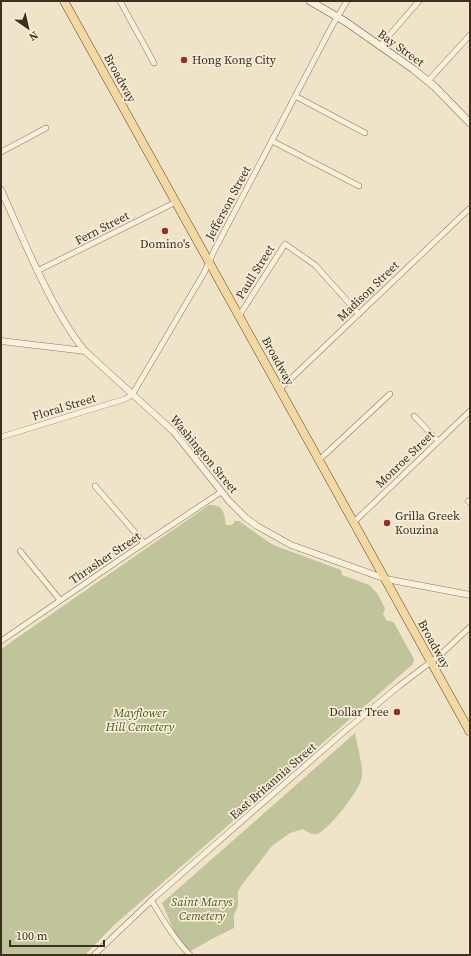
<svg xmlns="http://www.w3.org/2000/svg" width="471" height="956" font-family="'Source Serif 4',serif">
  <rect width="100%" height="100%" fill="#f0e4c8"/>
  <g fill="#bfc49a">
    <path d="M209 505C224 505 224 513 226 525H232L235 521H239L270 543 276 546 341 570 342 575 369 585C377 591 381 600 385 609L383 614 387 621H391L394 623 414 659 413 664 113 926 85 955H1V649Z"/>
    <path d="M355 733C357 745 363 765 362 776 362 788 328 831 317 834 311 835 308 832 303 829L290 833 272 846 241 886 238 892V906L234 915V928L210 940 189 952 177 938 162 903Z"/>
  </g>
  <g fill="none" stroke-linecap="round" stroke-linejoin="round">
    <defs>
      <g id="minor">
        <path d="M120 1 154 63"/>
        <path d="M380 46 419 1"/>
        <path d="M428 81 470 35"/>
        <path d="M295 96 365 133"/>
        <path d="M272 141 359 186"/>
        <path d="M1 152 46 128"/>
        <path d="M37 271 176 202"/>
        <path d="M239 316 285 244 315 265 359 314"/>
        <path d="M280 389 470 208"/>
        <path d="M414 416 438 441"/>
        <path d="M1 437 125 399 132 395 204 273 214 251 332 26 347 1"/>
        <path d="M319 460 390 394"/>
        <path d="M95 486 144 543"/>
        <path d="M468 501 470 503"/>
        <path d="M354 522 470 411"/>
        <path d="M20 551 60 600"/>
        <path d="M1 641 131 552 221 492"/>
        <path d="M151 900C163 919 174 939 190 955"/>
        <path d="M94 955 155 897 346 730 399 686 440 655 470 627"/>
      </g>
      <g id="tertiary">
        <path d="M1 190C19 229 35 270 56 307 65 323 74 338 85 351L174 432 229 501 246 518 257 526 291 545 386 579 470 595"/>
        <path d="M1 341 85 351"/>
      </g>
      <path id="secondary" d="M310 1 346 22 413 69 435 87 470 123"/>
      <path id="primary" d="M64 1 470 732"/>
    </defs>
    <use href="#minor" stroke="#8d765c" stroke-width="6"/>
    <use href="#tertiary" stroke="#8d765c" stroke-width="7"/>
    <use href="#secondary" stroke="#6f573f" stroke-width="8"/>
    <use href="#primary" stroke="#5b4430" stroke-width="9"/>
    <use href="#minor" stroke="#faf1dc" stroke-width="5"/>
    <use href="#tertiary" stroke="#faf1dc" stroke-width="6"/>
    <use href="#secondary" stroke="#faf1dc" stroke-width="7"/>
    <use href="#primary" stroke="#f3d9a0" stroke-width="8"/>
  </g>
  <g fill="#9e2a2b" stroke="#f7eed8" stroke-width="1.5">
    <circle cx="184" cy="60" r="4"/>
    <circle cx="165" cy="231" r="4"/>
    <circle cx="387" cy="523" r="4"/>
    <circle cx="397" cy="712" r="4"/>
  </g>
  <g text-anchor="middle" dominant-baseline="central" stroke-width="3.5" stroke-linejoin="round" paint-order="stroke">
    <g font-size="12" fill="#3d2e20" stroke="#f7eed8">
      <text transform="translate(401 48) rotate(36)">Bay Street</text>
      <text transform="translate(120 78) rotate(61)">Broadway</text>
      <text transform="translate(228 203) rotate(-62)">Jefferson Street</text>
      <text transform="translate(102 228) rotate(-27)">Fern Street</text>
      <text transform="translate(255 272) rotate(-58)">Paull Street</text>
      <text transform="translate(368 291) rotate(-44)">Madison Street</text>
      <text transform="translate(278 361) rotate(61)">Broadway</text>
      <text transform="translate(64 407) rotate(-17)">Floral Street</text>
      <text transform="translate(204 454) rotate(50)">Washington Street</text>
      <text transform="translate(405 459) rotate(-44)">Monroe Street</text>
      <text transform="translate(105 558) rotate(-34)">Thrasher Street</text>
      <text transform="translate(434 644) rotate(61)">Broadway</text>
      <text transform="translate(273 781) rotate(-41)">East Britannia Street</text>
    </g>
    <g font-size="12" fill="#3d2e20" stroke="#f7eed8" text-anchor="start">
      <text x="192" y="60">Hong Kong City</text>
      <text x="165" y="244" text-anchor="middle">Domino's</text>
      <text x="395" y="516">Grilla Greek<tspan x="395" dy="14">Kouzina</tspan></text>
      <text x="389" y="712" text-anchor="end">Dollar Tree</text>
    </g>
    <g font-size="12" font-style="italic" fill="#4d5a26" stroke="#f7eed8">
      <text x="140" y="713">Mayflower<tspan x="140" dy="14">Hill Cemetery</tspan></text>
      <text x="202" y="902">Saint Marys<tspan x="202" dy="14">Cemetery</tspan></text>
    </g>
  </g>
  <rect width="471" height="956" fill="none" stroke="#3d2e20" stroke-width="4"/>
  <g transform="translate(28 28) rotate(146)" stroke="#f7eed8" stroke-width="3" paint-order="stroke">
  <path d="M0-3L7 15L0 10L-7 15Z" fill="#3d2e20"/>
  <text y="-6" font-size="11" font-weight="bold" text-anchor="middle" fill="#3d2e20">N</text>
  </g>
  <path d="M10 940v6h94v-6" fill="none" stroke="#3d2e20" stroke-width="2"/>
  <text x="16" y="940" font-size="12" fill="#3d2e20" stroke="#f7eed8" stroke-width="3" paint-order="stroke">100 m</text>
</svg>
